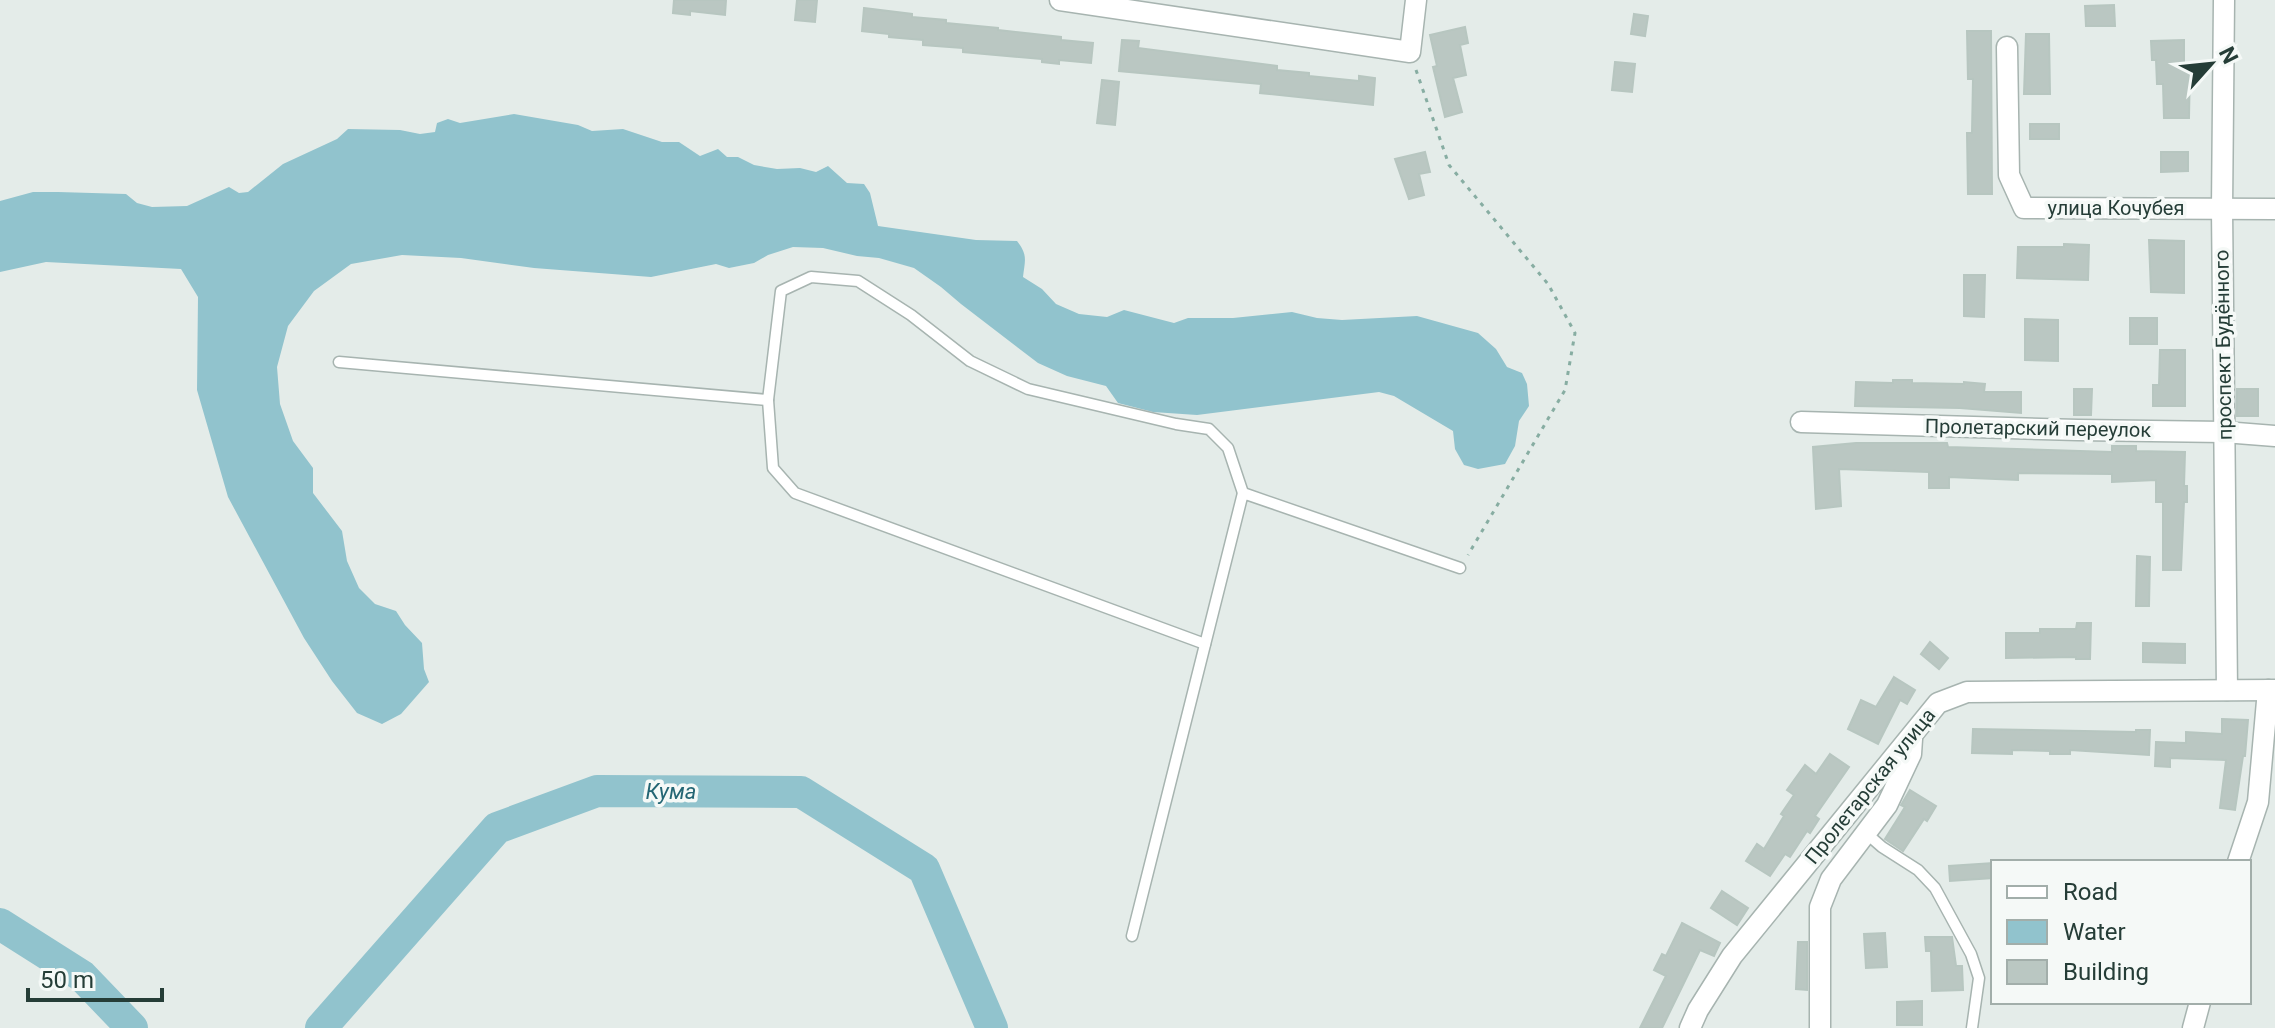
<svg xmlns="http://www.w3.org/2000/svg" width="2275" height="1028" font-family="Roboto,sans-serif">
  <rect width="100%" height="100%" fill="#e4ece9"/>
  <path fill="#91c3cd" d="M514 114 578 125 592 131 623 129 662 142H679L700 156 718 149 727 157H738L754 165 777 169 800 168 816 172 828 166 847 183 864 184 870 193 878 226 976 240 1017 241C1028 255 1025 260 1023 277L1042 289 1056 304 1079 314 1107 317 1124 310 1174 323 1188 318H1233L1292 312 1317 318 1342 320 1417 316 1478 333 1496 349 1507 367 1522 373 1527 384 1529 406 1519 421 1515 446 1505 464 1478 469 1464 465 1455 449 1453 431 1394 396 1379 392 1197 415 1153 412 1118 403 1106 386 1067 376 1038 363 961 304 941 287 914 268 879 258 857 256 823 248 793 247 768 255 754 263 729 268 716 264 651 277 534 268 461 258 402 255 351 264 314 291 288 326 277 367 280 404 293 441 313 468V493L342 531 347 561 359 588 375 604 396 611 405 625 422 643 424 669 429 682 401 714 382 724 357 713 332 681 304 638 228 497 197 390 198 297 181 269 46 262 0 272V201L33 192H58L126 194 137 203 152 207 187 206 229 187 239 193 248 192 283 164 337 139 348 129 400 130 420 134 435 132 437 123 448 119 460 123Z"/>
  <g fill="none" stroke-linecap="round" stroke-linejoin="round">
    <g stroke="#91c3cd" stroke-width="32">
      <path d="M0 924 82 976 132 1028"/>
      <path d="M321 1028 497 828 597 791 801 792 924 869 992 1028"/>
    </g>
  </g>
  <g fill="#bac7c2" stroke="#b7c6c0" stroke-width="2">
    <path d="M674 0H726L725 15 690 11V15L673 13Z"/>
    <path d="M797 0H817L815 22 795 20Z"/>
    <path d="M2114 5 2115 26H2086L2085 6Z"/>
    <path d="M864 8 912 14V17L946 20V23L998 28V30L1061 37V40L1093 43 1091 63 1059 60V64L1042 62V59L963 52V48L923 45V40L889 37V34L862 31Z"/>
    <path d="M1634 14 1648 16 1645 36 1631 34Z"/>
    <path d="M1465 27 1468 43 1460 45 1466 75 1453 78 1462 112 1445 117 1433 67 1437 66 1430 35Z"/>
    <path d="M1967 31H1991L1992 194H1968L1967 133H1972L1973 79H1968Z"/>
    <path d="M2026 34H2049L2050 94H2024Z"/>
    <path d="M1122 40 1139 41 1138 48 1277 66V70L1309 73V76L1359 81V76L1375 78 1373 105 1260 93 1261 84 1119 71Z"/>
    <path d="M2184 40V64H2190L2189 118H2164L2163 84H2157L2156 60H2152L2151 41Z"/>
    <path d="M1615 62 1635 64 1632 92 1612 90Z"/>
    <path d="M1102 80 1119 82 1115 125 1097 123Z"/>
    <rect x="2030" y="124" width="29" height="15"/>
    <path d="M1425 152 1430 172 1419 174 1424 195 1409 199 1395 159Z"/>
    <path d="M2161 152H2188V171L2161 172Z"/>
    <path d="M2149 240 2184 241V293L2151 292Z"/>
    <path d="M2064 244 2089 245 2088 280 2017 278 2018 247H2064Z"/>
    <path d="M1964 275H1985L1984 317 1964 316Z"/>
    <rect x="2130" y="318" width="27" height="26"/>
    <path d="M2025 319 2058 320V361L2025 360Z"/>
    <path d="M2160 350H2185V406H2153V385H2159Z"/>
    <path d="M1893 380H1912V383L1964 384V382L1985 384 1984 392H2021V413L1960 408 1855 406 1856 382 1893 383Z"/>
    <path d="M2074 389H2092L2091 415H2074Z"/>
    <rect x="2237" y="389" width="21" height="27"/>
    <path d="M1856 443H1947L1948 447 2112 452V446H2136V451L2185 452 2184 486H2187V502H2184L2181 570H2163V502H2156V480L2112 482V474L2018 473V480L1949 477V488H1929V472L1839 469 1841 506 1816 509 1813 447Z"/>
    <path d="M2137 556 2150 557 2149 606H2136Z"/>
    <path d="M2077 623H2091L2090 659H2076V657L2006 658V633H2040V629H2076Z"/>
    <path d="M1930 642 1948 658 1939 669 1921 654Z"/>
    <path d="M2143 643 2185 644V663L2143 662Z"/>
    <path d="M1894 677 1915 690 1907 704 1900 700 1878 744 1848 729 1861 700 1876 707Z"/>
    <path d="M2222 719 2248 720 2245 756H2243L2235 810 2220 808 2226 760 2170 758V767L2155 766 2156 742 2186 743V732L2222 734Z"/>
    <path d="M1973 729 2136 732V730H2150L2149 755 2070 750V754H2050V751L2012 750V754L1972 753Z"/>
    <path d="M1830 754 1849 767 1815 816 1819 819 1810 833 1807 831 1790 857 1785 854 1770 876 1746 861 1757 844 1764 849 1784 816 1781 814 1794 795 1787 790 1805 765 1816 774Z"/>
    <path d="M1910 790 1936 806 1927 821 1924 819 1903 851 1885 839 1905 807 1901 805Z"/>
    <path d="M1993 863V878L1950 881 1949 866Z"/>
    <path d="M1722 891 1748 908 1737 925 1711 908Z"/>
    <path d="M1682 923 1720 943 1714 956 1700 950 1662 1028H1640L1666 976 1654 970 1662 954 1666 956Z"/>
    <path d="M1885 933 1887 967 1866 968 1864 934Z"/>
    <path d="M1925 937H1952L1956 966H1962L1963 990 1932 991 1931 951H1926Z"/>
    <path d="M1798 942H1807V990L1796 989Z"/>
    <path d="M1922 1001V1025H1897V1002Z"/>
  </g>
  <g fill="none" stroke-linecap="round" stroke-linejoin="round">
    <defs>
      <g id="service">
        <path d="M339 362 768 400"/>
        <path d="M1205 644 795 493 773 468 768 400 781 291 811 277 858 281 911 315 970 361 1028 389 1176 424 1209 429 1228 448 1243 493"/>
        <path d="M1866 833 1882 847 1918 870 1935 888 1971 954 1979 978 1972 1028"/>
        <path d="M1132 936 1243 493 1460 568"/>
      </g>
      <g id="minor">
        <path d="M1060 0 1410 52 1416 0"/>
        <path d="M2224 0 2222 209 2227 690"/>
        <path d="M2007 47 2009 175 2024 208 2275 209"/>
        <path d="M1801 422 2078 430 2224 432 2275 436"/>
        <path d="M2238 862 2258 802 2268 690"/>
        <path d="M1690 1028 1698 1010 1732 956 1938 703 1967 692 2275 690"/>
        <path d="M1820 1028V907L1831 879 1887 805 1911 754 1912 739"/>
        <path d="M2193 1028 2200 1002"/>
      </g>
    </defs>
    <use href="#service" stroke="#a7b4b0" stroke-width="13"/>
    <use href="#minor" stroke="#a7b4b0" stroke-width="23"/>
    <path stroke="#87ada2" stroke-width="3" stroke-dasharray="4 6" stroke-linecap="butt" d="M1416 70 1449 165 1548 284 1575 333 1565 390 1468 555"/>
    <use href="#service" stroke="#fff" stroke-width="10"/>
    <use href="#minor" stroke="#fff" stroke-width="20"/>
  </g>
  <g text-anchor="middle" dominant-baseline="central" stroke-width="7" stroke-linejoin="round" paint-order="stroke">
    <g font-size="20" fill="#253d37" stroke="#f5f9f7">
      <text x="2116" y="208">улица Кочубея</text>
      <text transform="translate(2223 345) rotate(-91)">проспект Будённого</text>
      <text transform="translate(2038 428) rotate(1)">Пролетарский переулок</text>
      <text transform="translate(1870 786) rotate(-51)">Пролетарская улица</text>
    </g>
    <g font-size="22" font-style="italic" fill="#246674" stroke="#f5f9f7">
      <text x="671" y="791">Кума</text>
    </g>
  </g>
  <rect x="1991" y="860" width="260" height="144" fill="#f5f9f7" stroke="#a2aeaa" stroke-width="2"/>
  <rect x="2007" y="886" width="40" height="12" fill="#ffffff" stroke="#a2aeaa" stroke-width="2"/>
  <text x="2063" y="900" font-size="24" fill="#253d37">Road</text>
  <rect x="2007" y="920" width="40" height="24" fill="#91c3cd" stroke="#a2aeaa" stroke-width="2"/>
  <text x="2063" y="940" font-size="24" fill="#253d37">Water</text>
  <rect x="2007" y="960" width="40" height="24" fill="#bac7c2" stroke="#a2aeaa" stroke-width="2"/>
  <text x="2063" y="980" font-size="24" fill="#253d37">Building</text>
  <g transform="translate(2211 64) rotate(63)" stroke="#f5f9f7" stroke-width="6" paint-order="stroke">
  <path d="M0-6L14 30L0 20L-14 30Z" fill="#253d37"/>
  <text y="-12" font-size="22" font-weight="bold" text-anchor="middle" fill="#253d37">N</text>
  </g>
  <path d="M28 988v12h134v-12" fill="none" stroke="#253d37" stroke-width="4"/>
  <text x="40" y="988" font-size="24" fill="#253d37" stroke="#f5f9f7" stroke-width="6" paint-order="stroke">50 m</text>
</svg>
